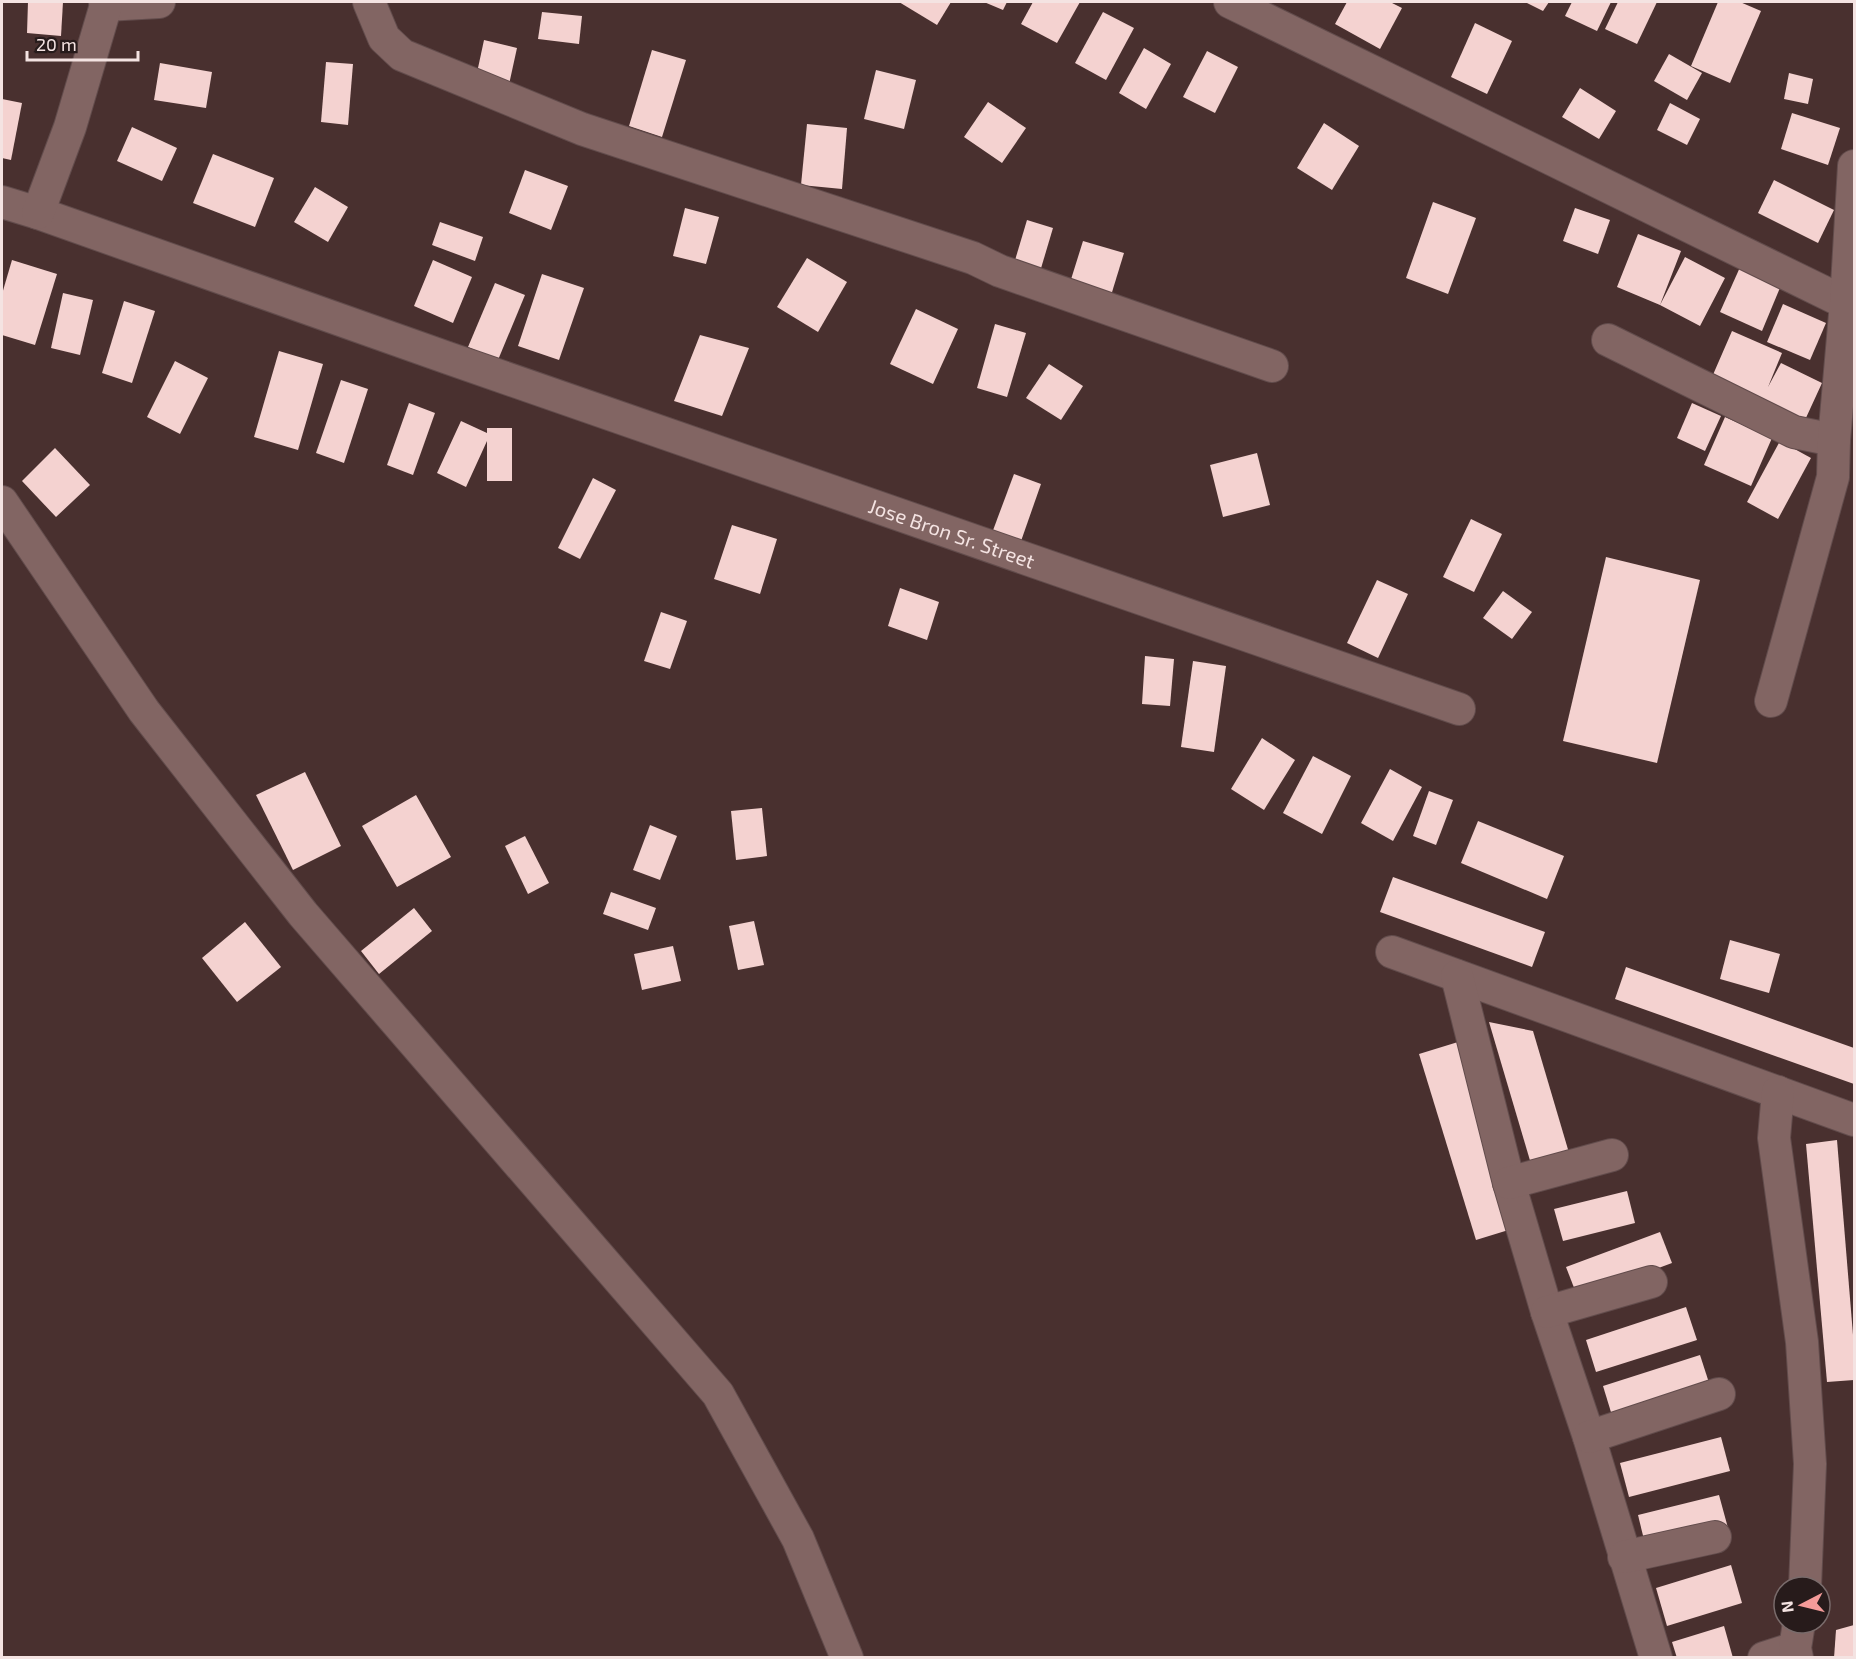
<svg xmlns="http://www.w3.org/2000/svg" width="1856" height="1659" font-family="'Exo 2',sans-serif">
  <rect width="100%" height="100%" fill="#49302f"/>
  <g fill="#f4d2d0">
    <path d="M28 2H63L61 36 27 33Z"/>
    <path d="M899 2H951L937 25Z"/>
    <path d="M984 2H1007L1003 10Z"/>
    <path d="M1033 2H1080L1057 43 1021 24Z"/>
    <path d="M1347 2H1390L1402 8 1380 49 1335 24Z"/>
    <path d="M1525 2H1549L1543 11Z"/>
    <path d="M1572 2H1611L1597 31 1565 16Z"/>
    <path d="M1618 2H1657L1637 44 1605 29Z"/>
    <path d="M1718 2H1740L1761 11 1730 83 1691 66Z"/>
    <path d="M542 12 582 16 579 44 538 39Z"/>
    <path d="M1103 12 1134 28 1106 80 1075 63Z"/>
    <path d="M1475 23 1512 41 1487 94 1451 77Z"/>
    <path d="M484 40 517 48 508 89 475 82Z"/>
    <path d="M1144 48 1171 64 1146 109 1119 93Z"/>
    <path d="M652 50 686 60 662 137 629 126Z"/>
    <path d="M1207 51 1238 67 1215 113 1183 97Z"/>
    <path d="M1669 54 1702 73 1687 100 1654 81Z"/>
    <path d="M326 62 353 64 348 125 321 122Z"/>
    <path d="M160 63 212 72 206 108 154 100Z"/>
    <path d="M876 70 916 80 904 129 864 119Z"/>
    <path d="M1789 73 1813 79 1808 104 1784 99Z"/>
    <path d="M1580 88 1616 111 1599 139 1562 117Z"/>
    <path d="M2 99 22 103 11 160 2 158Z"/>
    <path d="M988 102 1026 128 1002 163 964 137Z"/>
    <path d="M1670 103 1700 119 1687 145 1657 130Z"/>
    <path d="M1792 113 1840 128 1828 165 1781 149Z"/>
    <path d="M1324 123 1359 146 1332 190 1297 168Z"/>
    <path d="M807 124 847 128 842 189 801 185Z"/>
    <path d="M132 127 177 148 162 181 117 161Z"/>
    <path d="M213 154 274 178 255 227 193 203Z"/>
    <path d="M525 170 568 186 551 230 509 213Z"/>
    <path d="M1774 180 1834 210 1818 243 1758 213Z"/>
    <path d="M315 187 348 207 328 242 294 222Z"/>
    <path d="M1433 202 1476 218 1448 294 1406 278Z"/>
    <path d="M685 208 719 217 706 264 673 256Z"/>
    <path d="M1575 208 1610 220 1598 254 1563 241Z"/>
    <path d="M1027 220 1053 228 1039 275 1013 267Z"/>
    <path d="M440 222 483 237 475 261 432 245Z"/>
    <path d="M1638 234 1681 251 1660 305 1685 257 1725 278 1700 326 1660 305 1617 287Z"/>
    <path d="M1083 241 1124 253 1109 302 1068 289Z"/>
    <path d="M807 258 847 282 818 332 777 307Z"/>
    <path d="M12 260 57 274 35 345 2 335V294Z"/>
    <path d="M433 260 472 277 453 323 414 306Z"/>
    <path d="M1741 265 1782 283 1762 331 1720 312Z"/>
    <path d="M542 274 584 288 559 360 518 346Z"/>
    <path d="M495 283 525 295 498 360 468 347Z"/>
    <path d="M63 293 93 300 80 355 51 348Z"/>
    <path d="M124 301 155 311 132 383 102 373Z"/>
    <path d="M1783 304 1826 323 1810 360 1767 342Z"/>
    <path d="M916 309 958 329 933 384 890 364Z"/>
    <path d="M995 324 1026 333 1007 397 977 388Z"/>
    <path d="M1732 331 1782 353 1768 387 1781 363 1822 383 1805 420 1712 377Z"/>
    <path d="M700 335 749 348 722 416 674 401Z"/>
    <path d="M279 351 323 364 298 450 254 437Z"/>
    <path d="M175 361 208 378 180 434 147 417Z"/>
    <path d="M1049 364 1083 386 1061 420 1026 398Z"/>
    <path d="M341 380 368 389 344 463 316 453Z"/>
    <path d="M409 403 435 413 413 475 387 465Z"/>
    <path d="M1692 403 1721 416 1705 451 1677 438Z"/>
    <path d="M1725 417 1772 438 1751 486 1704 465Z"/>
    <path d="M461 421 487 433V428H512V481H487V441L466 487 437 473Z"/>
    <path d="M1780 441 1811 458 1778 519 1747 502Z"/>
    <path d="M55 448 90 485 56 517 22 481Z"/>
    <path d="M1257 453 1270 505 1223 517 1210 465Z"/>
    <path d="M1014 474 1041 484 1020 544 992 533Z"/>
    <path d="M593 478 616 490 580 559 558 548Z"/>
    <path d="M1471 519 1502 534 1474 592 1443 577Z"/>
    <path d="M732 525 777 539 760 594 714 579Z"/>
    <path d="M1606 557 1700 580 1657 763 1563 741Z"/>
    <path d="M1377 580 1408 594 1378 658 1347 643Z"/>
    <path d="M900 588 939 602 927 640 888 626Z"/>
    <path d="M1503 591 1532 612 1512 639 1483 618Z"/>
    <path d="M661 612 687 621 670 669 644 661Z"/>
    <path d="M1145 656 1174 659 1170 706 1142 704Z"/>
    <path d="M1193 661 1226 666 1214 752 1181 747Z"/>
    <path d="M1262 738 1295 760 1264 810 1231 789Z"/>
    <path d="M1313 756 1351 776 1322 834 1283 813Z"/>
    <path d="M1390 769 1422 787 1393 841 1361 823Z"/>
    <path d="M305 772 341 846 293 870 256 795Z"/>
    <path d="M1429 791 1453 800 1436 845 1413 836Z"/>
    <path d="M416 795 451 857 397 887 362 826Z"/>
    <path d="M762 808 767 856 736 860 731 811Z"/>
    <path d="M1478 821 1564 856 1547 899 1461 863Z"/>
    <path d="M650 825 677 836 660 880 633 870Z"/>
    <path d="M525 836 549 883 528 894 505 846Z"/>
    <path d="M1393 877 1545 932 1532 967 1380 912Z"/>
    <path d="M611 892 656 908 648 930 603 914Z"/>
    <path d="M414 908 432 931 379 974 361 951Z"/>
    <path d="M754 921 764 965 738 970 729 926Z"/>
    <path d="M245 922 281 967 237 1002 202 958Z"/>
    <path d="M1730 940 1780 954 1769 993 1720 979Z"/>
    <path d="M673 946 681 981 642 990 634 954Z"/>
    <path d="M1626 967 1854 1048V1084L1615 999Z"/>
    <path d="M1489 1022 1533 1031 1572 1163 1534 1174Z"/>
    <path d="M1458 1042 1515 1228 1476 1240 1419 1054Z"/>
    <path d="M1837 1140 1854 1347V1380L1827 1382 1806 1144Z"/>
    <path d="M1627 1191 1635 1223 1563 1241 1554 1209Z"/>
    <path d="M1660 1232 1672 1263 1578 1298 1566 1267Z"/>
    <path d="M1686 1307 1697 1340 1596 1372 1586 1340Z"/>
    <path d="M1700 1355 1712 1392 1614 1422 1603 1386Z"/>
    <path d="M1721 1437 1730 1471 1629 1497 1620 1463Z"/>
    <path d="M1719 1495 1728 1528 1646 1548 1638 1515Z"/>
    <path d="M1731 1565 1742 1603 1667 1626 1656 1588Z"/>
    <path d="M1854 1625V1658H1834L1836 1630Z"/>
    <path d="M1724 1626 1733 1658H1677L1672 1642Z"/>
  </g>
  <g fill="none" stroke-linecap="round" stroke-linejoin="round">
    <defs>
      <g id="minor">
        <path d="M369 2 384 38 402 55 582 129 973 258 1000 271 1272 366"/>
        <path d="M1230 2 1846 303"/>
        <path d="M106 5 159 2"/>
        <path id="s1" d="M2 202 38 213 448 358 1459 709"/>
        <path d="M38 213 70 127 106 5 105 2"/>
        <path d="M1608 340 1794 432 1834 440"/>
        <path d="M2 502 144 711 303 914 718 1394 798 1539 847 1658"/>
        <path d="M1771 701 1833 477 1834 440 1846 303 1854 166"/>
        <path d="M1392 952 1854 1120"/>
        <path d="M1457 976 1509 1183 1547 1312 1589 1437 1656 1658"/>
        <path d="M1778 1092 1774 1138 1802 1342 1810 1464 1805 1587"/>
        <path d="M1509 1183 1612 1155"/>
        <path d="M1547 1312 1651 1282"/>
        <path d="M1589 1437 1719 1394"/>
        <path d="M1624 1557 1715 1537"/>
        <path d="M1764 1658 1795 1648"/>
        <path d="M1797 1658 1795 1648 1799 1623"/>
      </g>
    </defs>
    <use href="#minor" stroke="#624c4c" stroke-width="34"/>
    <use href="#minor" stroke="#826563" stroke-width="32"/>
  </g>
  <g text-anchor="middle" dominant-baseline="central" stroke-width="6" stroke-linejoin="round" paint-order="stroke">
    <g font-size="20" fill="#f4e3e2" stroke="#271b1b">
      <text stroke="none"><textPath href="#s1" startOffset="1006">Jose Bron Sr. Street</textPath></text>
    </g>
  </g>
  <rect width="1856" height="1659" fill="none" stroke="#f4e3e2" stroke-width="6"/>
  <g transform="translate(1802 1605) rotate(263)"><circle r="28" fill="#271b1b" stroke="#796b6b" stroke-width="1.5"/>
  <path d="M0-4.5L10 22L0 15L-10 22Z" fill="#f59b99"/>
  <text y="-9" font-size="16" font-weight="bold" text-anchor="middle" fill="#f4e3e2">N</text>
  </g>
  <path d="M27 51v9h111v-9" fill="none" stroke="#f4e3e2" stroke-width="3"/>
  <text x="36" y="51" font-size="18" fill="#f4e3e2" stroke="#271b1b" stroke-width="4.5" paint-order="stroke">20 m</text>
</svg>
